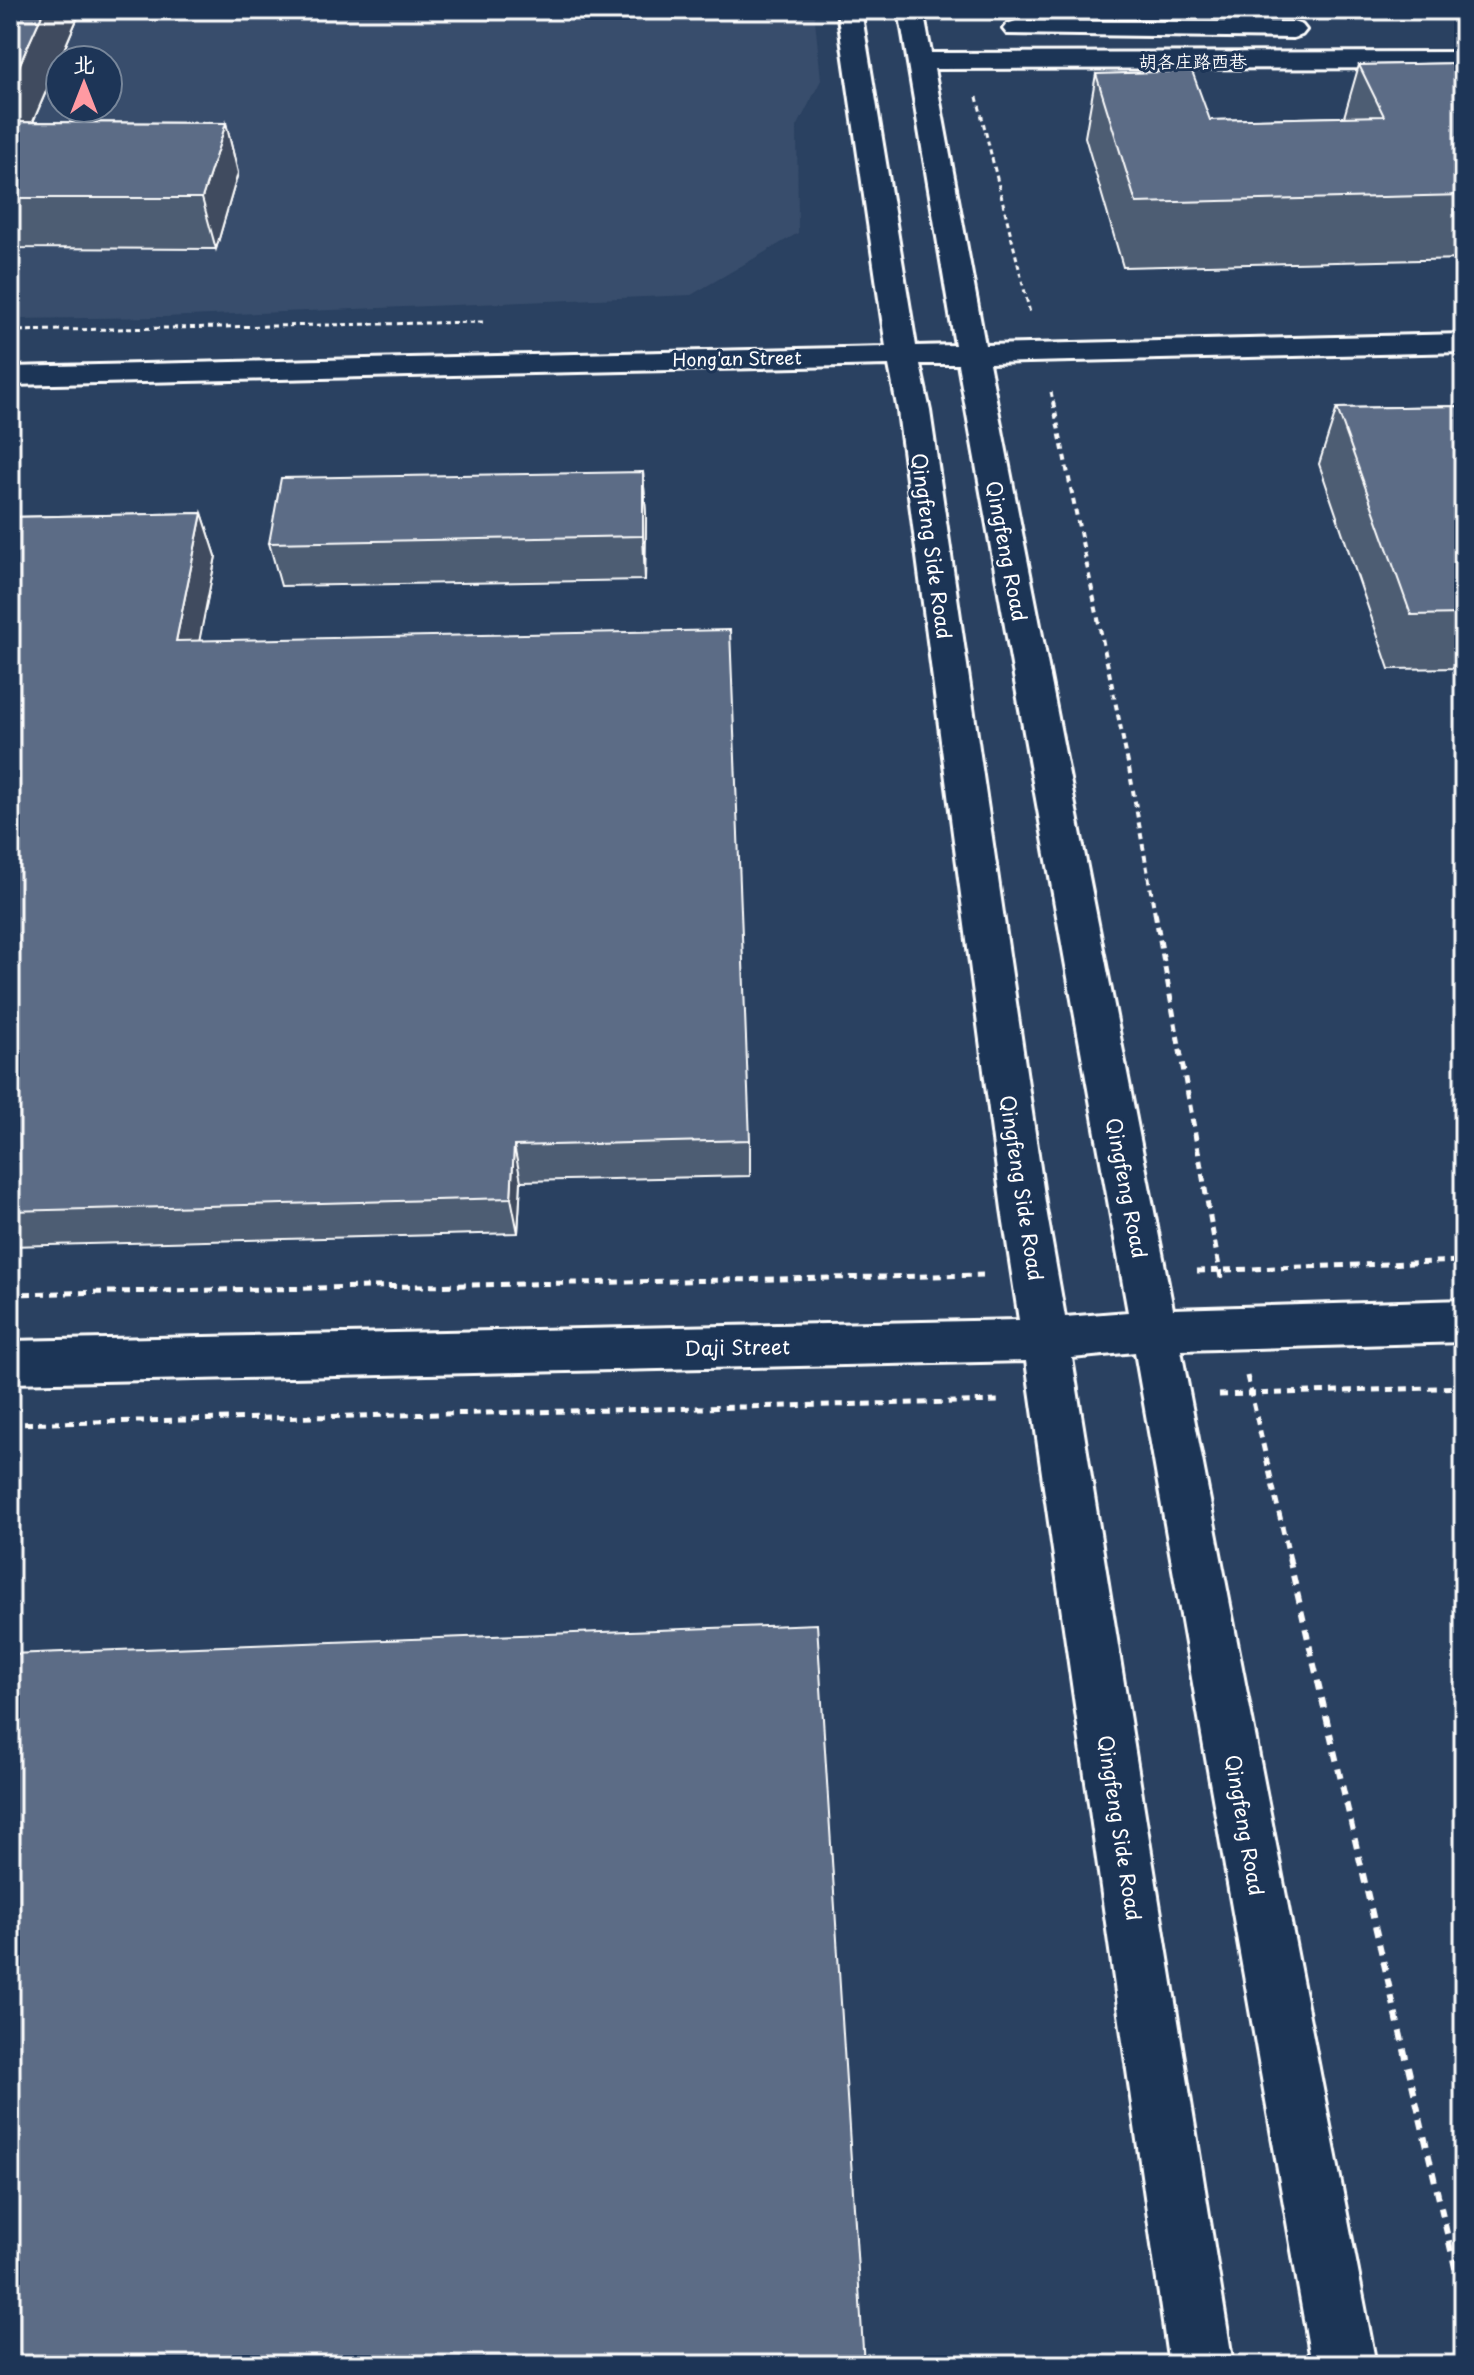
<svg xmlns="http://www.w3.org/2000/svg" width="1474" height="2375" font-family="'Playpen Sans','LXGW WenKai TC',sans-serif">
  <rect width="100%" height="100%" fill="#2a4161"/>
  <filter id="ink" filterUnits="userSpaceOnUse"><feTurbulence type="fractalNoise" baseFrequency=".0125" numOctaves="2"/><feDisplacementMap in="SourceGraphic" scale="16" xChannelSelector="R" yChannelSelector="G"/><feConvolveMatrix kernelMatrix="1 2 1 2 8 2 1 2 1" color-interpolation-filters="sRGB"/></filter>
  <g filter="url(#ink)">
    <path fill="#394e6c" fill-rule="evenodd" d="M10 10H814L821 80 797 127 798 233 691 295 162 317 10 319ZM60 60H108V108H60Z"/>
    <g fill="none" stroke-linecap="round" stroke-linejoin="round">
      <defs>
        <g id="minor">
          <path d="M837 10H861L916 346 955 345 899 10H923L931 53 1464 52V68L934 69 985 345 1464 334V352L989 363 1173 1309 1464 1300V1342L1181 1350 1376 2365H1312L1135 1352 1072 1358 1233 2365H1169L1026 1361 10 1383V1341L1019 1320 1002 1209 898 411 889 365 10 385V367L886 347ZM920 364H958L1128 1312 1065 1317 1046 1209 930 411Z"/>
          <path d="M1016 21 1293 22 1302 25 1306 30 1302 35 1293 38 1007 34 1003 29 1007 24Z"/>
        </g>
      </defs>
      <use href="#minor" stroke="#fff" stroke-width="6"/>
      <g stroke="#fff" stroke-width="3" stroke-dasharray="5 4" stroke-linecap="butt">
        <path d="M977 97 1030 313"/>
        <path d="M10 331 483 322"/>
        <path d="M1051 392 1054 404"/>
      </g>
      <path stroke="#fff" stroke-width="4" stroke-dasharray="6 5" stroke-linecap="butt" d="M1053 402 1129 768 1155 914"/>
      <g stroke="#fff" stroke-width="5" stroke-dasharray="8 6" stroke-linecap="butt">
        <path d="M1155 912 1221 1278"/>
        <path d="M1197 1271 1464 1261"/>
        <path d="M10 1294 983 1275"/>
        <path d="M1247 1376 1290 1560"/>
        <path d="M1219 1395 1464 1387"/>
        <path d="M10 1424 1001 1401"/>
      </g>
      <path stroke="#fff" stroke-width="6" stroke-dasharray="10 8" stroke-linecap="butt" d="M1289 1558 1464 2306"/>
      <use href="#minor" fill="#1d3557" fill-rule="evenodd"/>
    </g>
    <g fill="#4e5d73" stroke="#fff" stroke-width="2">
      <path d="M10 10H81L33 122 226 123 238 173 216 249 10 248Z"/>
      <path d="M1049 10H1111V14H1050Z"/>
      <path d="M1464 63V259L1123 267 1085 137 1096 74 1210 120 1344 117 1359 65Z"/>
      <path d="M1464 406V668L1389 669 1319 464 1337 408Z"/>
      <path d="M643 472 646 515 645 580 281 586 269 543Z"/>
      <path d="M202 513 216 556 199 640 750 1140V1176L521 1181 518 1233 10 1246V517Z"/>
    </g>
    <g fill="#404c5e" stroke="#fff" stroke-width="2">
      <path d="M44 10H81L11 173 10 169V86Z"/>
      <path d="M226 123 238 173 216 249 202 198Z"/>
      <path d="M643 472 646 515 645 580 643 536Z"/>
      <path d="M202 513 216 556 191 683 176 641Z"/>
      <path d="M514 1146 521 1181 518 1233 511 1198Z"/>
    </g>
    <g fill="#5b6c86" stroke="#fff" stroke-width="2">
      <path d="M10 10H44L10 86Z"/>
      <path d="M1464 63V195L1136 203 1096 74 1192 71 1210 120 1384 116 1359 65Z"/>
      <path d="M10 122 226 123 202 198H10Z"/>
      <path d="M1464 406V614L1411 615 1337 408Z"/>
      <path d="M643 472V536L269 543 281 478Z"/>
      <path d="M202 513 176 641 730 630 750 1140 514 1146 511 1198 10 1211V517Z"/>
      <path d="M817 1624 864 2365H10V1654Z"/>
    </g>
  </g>
  <g text-anchor="middle" dominant-baseline="central" stroke-width="6" stroke-linejoin="round" paint-order="stroke">
    <g font-size="18" fill="#fff" stroke="#1d3557">
      <text x="1193" y="60">胡各庄路西巷</text>
      <text transform="translate(737 358) rotate(-1)">Hong'an Street</text>
    </g>
    <g font-size="20" fill="#fff" stroke="#1d3557">
      <text transform="translate(932 546) rotate(82)">Qingfeng Side Road</text>
      <text transform="translate(1007 551) rotate(79)">Qingfeng Road</text>
      <text transform="translate(1022 1188) rotate(81)">Qingfeng Side Road</text>
      <text transform="translate(1127 1188) rotate(79)">Qingfeng Road</text>
      <text transform="translate(737 1347) rotate(-1)">Daji Street</text>
      <text transform="translate(1245 1825) rotate(80)">Qingfeng Road</text>
      <text transform="translate(1120 1828) rotate(81)">Qingfeng Side Road</text>
    </g>
  </g>
  <rect width="1474" height="2375" fill="none" stroke="#1d3557" stroke-width="40"/>
  <rect x="20" y="20" width="1434" height="2335" fill="none" stroke="#fff" stroke-width="3" filter="url(#ink)"/>
  <g transform="translate(84 84)"><circle r="38" fill="#1d3557" stroke="#77869a" stroke-width="2"/>
  <path d="M0-6L14 30L0 20L-14 30Z" fill="#ff9aa2"/>
  <text y="-12" font-size="22" font-weight="bold" text-anchor="middle" fill="#ffffff">北</text>
  </g>
</svg>
